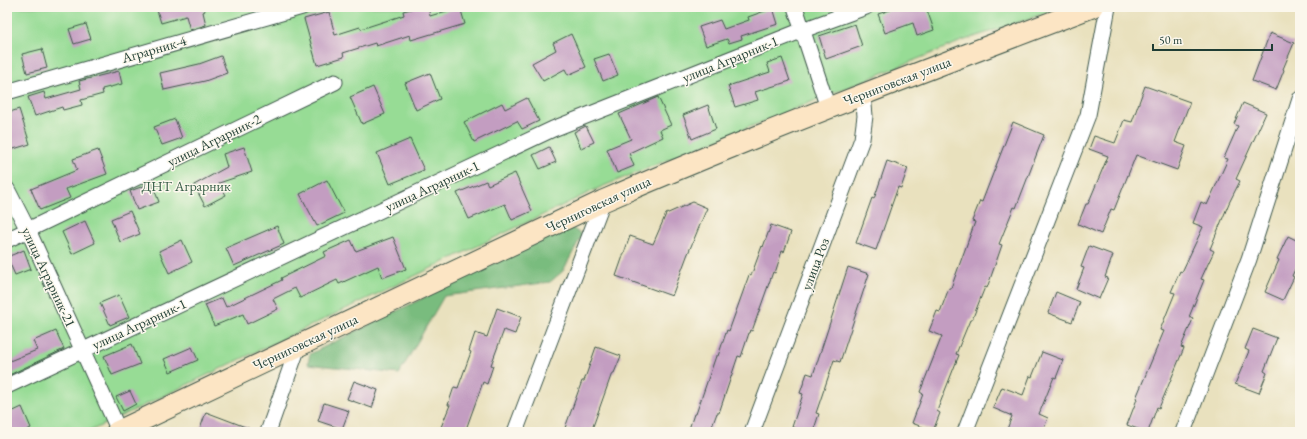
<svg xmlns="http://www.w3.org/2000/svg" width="1307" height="439" font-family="'EB Garamond',serif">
  <rect width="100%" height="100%" fill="#fbf7ec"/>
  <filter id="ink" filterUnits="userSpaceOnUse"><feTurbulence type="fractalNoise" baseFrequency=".025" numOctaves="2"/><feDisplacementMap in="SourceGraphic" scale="8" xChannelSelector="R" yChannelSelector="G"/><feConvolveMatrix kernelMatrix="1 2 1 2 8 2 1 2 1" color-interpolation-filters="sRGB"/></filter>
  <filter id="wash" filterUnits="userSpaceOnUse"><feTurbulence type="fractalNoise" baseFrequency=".012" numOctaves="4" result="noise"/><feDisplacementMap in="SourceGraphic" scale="16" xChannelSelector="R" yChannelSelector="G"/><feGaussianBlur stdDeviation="0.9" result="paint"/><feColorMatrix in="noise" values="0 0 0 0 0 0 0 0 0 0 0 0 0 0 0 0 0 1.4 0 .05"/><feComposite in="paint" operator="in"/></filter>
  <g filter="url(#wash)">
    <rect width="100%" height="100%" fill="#e9e1be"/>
    <path fill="#97dc95" stroke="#5b8c64" d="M7 7H1064L962 41 601 187 88 432H7Z"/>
    <path fill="#79bc7e" stroke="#4c7c59" d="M569 226 582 235 563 271 550 282 444 296 399 374 308 364 310 354Z"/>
    <g id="blocks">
      <g fill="#c39dc1">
        <path d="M156 7H204L205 11 203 12 206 25 190 30 186 16 161 23Z"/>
        <path d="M418 7H428L430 16 460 7 465 24 411 40 410 35 376 46 375 43 343 53 344 57 317 65 304 19 329 12 335 35 360 27 361 29 404 15 403 11Z"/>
        <path d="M899 7H926L934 30 917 36 913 23 885 33 878 14Z"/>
        <path d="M773 8 778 24 741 36 742 39 729 43 727 39 706 46 699 27 720 20 724 29 749 20 748 17Z"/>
        <path d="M86 24 91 39 74 44 69 29Z"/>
        <path d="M855 24 862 46 826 59 819 36Z"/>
        <path d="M1270 33 1294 43 1283 69 1284 70 1276 90 1252 81Z"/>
        <path d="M571 34 586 67 568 75 565 69 543 81 532 63 556 50 553 43Z"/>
        <path d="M42 49 47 68 27 73 22 54Z"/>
        <path d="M609 54 618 75 603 81 594 59Z"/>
        <path d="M221 56 227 73 205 81 164 90 160 73 199 64Z"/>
        <path d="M782 58 790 81 755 92 758 100 735 107 728 86 770 72 767 63Z"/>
        <path d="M119 71 122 84 102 89 103 94 81 100 82 105 63 110 62 107 35 116 28 97 44 92 46 99 81 89 79 81Z"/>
        <path d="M430 73 440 99 416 110 405 83Z"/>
        <path d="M1145 86 1190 102 1175 142 1186 146 1177 170 1136 155 1114 210 1111 209 1101 234 1078 224 1086 204H1088L1108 156 1089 149 1094 136 1115 143 1124 120 1132 122Z"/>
        <path d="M373 87 385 114 362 124 350 97Z"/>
        <path d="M658 97 671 125 660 130 663 137 629 153 634 166 617 173 607 149 631 139 619 114Z"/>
        <path d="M527 98 539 121 522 129 517 121 474 142 464 122 502 103 505 109Z"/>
        <path d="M1243 103 1266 113 1236 179 1240 181 1229 203 1210 249 1214 251 1201 279 1204 280 1189 317 1193 319 1181 347 1184 348 1159 408 1157 407 1148 432H1146L1127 425 1137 399 1136 398 1164 331 1160 330 1175 293 1171 292 1180 271 1182 272 1203 227 1193 223 1201 202 1207 205 1228 159 1224 158 1238 126 1234 124Z"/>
        <path d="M708 105 716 129 692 139 683 115Z"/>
        <path d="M19 109 30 144 7 151V113Z"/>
        <path d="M175 119 182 138 162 145 154 127Z"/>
        <path d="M1013 122 1044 135 1016 208 1014 207 999 244 1002 245 987 288 985 287 972 320H970L956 354 959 355 937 411 940 413 933 431 912 423 923 394 920 392 942 336 929 331 937 311 940 312 949 288H951L975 222 972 221 980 201 982 202Z"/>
        <path d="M586 126 594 142 581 148 574 132Z"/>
        <path d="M410 139 424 170 390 184 377 153Z"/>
        <path d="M244 147 252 172 219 183 226 195 205 206 194 185 227 167 223 154Z"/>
        <path d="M549 147 556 162 540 169 533 155Z"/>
        <path d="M98 150 107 174 66 189 70 198 40 210 31 189 77 170 73 159Z"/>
        <path d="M887 161 908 168 901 188 898 187 876 250 856 243 872 198 874 199Z"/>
        <path d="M515 173 532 211 512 220 505 204 469 219 457 193 486 181 488 185Z"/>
        <path d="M327 180 344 213 317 226 300 194Z"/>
        <path d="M152 183 159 202 137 210 130 191Z"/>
        <path d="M693 202 707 208 687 256 672 296 616 276 630 236 653 244 666 214Z"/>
        <path d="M130 211 140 234 120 242 111 219Z"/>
        <path d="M85 221 95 243 72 254 62 232Z"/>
        <path d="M771 225 791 232 784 252 782 251 775 273 773 272 752 331 750 330 741 357 738 356 719 413H717L710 432H688L694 414H696L716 356H718L727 330 729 331 749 275 751 276 762 246 763 247Z"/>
        <path d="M277 226 284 244 234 266 226 248Z"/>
        <path d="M1288 236 1300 242V258L1292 276 1294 277 1283 300 1265 292 1279 260 1277 259Z"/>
        <path d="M393 237 406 269 382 278 378 266 339 284 337 280 300 298 295 288 273 299 278 309 247 324 243 314 214 326 205 305 222 298 226 307 282 280 281 278 326 256 324 252 351 240 356 251Z"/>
        <path d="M182 240 192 262 169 273 159 251Z"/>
        <path d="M1089 246 1113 255 1105 277 1108 278 1099 299 1076 289 1084 268 1081 267Z"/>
        <path d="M24 250 31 269 15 275 7 257Z"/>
        <path d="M848 267 869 274 840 362 834 360 816 413 819 414 813 432H807L792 427 803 394 800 393 807 373 813 375Z"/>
        <path d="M1056 292 1080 302 1072 322 1048 313Z"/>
        <path d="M119 295 129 317 110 325 100 303Z"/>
        <path d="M497 308 521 317 515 334 504 330 491 365 493 366 487 384 483 382 465 432H439L450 405H448L454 387 458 388 471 352 469 351 475 333 487 337Z"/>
        <path d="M1253 329 1277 338 1264 371 1267 373 1259 393 1235 384 1249 351 1245 349Z"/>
        <path d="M56 331 64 349 7 376V362L37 350 33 341Z"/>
        <path d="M132 344 140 364 112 375 104 356Z"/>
        <path d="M192 347 198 360 170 372 164 359Z"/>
        <path d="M596 347 621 356 614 373H612L591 432H575L565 428 582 381H584Z"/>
        <path d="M1042 352 1063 360 1056 378 1054 377 1039 414 1048 418 1042 432H1006L1012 416 993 408 1002 387 1023 395 1030 376 1032 377Z"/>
        <path d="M354 381 378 390 372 408 347 399Z"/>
        <path d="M130 391 136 404 123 411 116 397Z"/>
        <path d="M324 403 349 411 342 429 318 421Z"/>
        <path d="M22 407 31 428 23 432H11L7 424V414Z"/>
        <path d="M206 412 256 431V432H199Z"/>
      </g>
    </g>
  </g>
  <g filter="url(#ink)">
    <use href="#blocks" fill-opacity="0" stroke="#3d5649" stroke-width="1"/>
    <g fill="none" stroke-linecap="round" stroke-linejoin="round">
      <defs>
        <g id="street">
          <path d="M795 7 828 108"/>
          <path d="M7 92 302 7"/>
          <path d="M7 189 28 230 119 431"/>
          <path d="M7 240 335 82"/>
          <path d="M7 386 553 129 803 30 866 7"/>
          <path d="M268 432 299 344"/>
          <path d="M515 432 603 201"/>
          <path d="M752 432 862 139 865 116 863 94"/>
          <path d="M965 432 1088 115 1108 7"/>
          <path d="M1183 432 1249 259 1300 99"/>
        </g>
        <path id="secondary" d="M117 432 603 201C764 131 928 69 1092 7"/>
      </defs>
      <use href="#street" stroke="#3d5649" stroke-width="17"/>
      <use href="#secondary" stroke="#3d5649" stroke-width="23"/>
      <use href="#street" stroke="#fff" stroke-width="15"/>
      <use href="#secondary" stroke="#fce5c4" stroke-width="21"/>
    </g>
  </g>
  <g text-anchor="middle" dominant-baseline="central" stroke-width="3" stroke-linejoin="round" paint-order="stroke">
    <g font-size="14" fill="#1f3d34" stroke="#fbf7ec">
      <text transform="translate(154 49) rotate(-16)">Аграрник-4</text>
      <text transform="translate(730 59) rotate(-22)">улица Аграрник-1</text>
      <text transform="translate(897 81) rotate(-21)">Черниговская улица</text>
      <text transform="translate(214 140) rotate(-26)">улица Аграрник-2</text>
      <text transform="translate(432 186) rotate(-25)">улица Аграрник-1</text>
      <text transform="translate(598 204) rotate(-25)">Черниговская улица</text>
      <text transform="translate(815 264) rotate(-69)">улица Роз</text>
      <text transform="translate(49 277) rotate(65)">улица Аграрник-21</text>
      <text transform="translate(139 324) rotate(-25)">улица Аграрник-1</text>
      <text transform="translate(305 342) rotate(-25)">Черниговская улица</text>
    </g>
    <g font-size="14" fill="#375d47" stroke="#fbf7ec">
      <text x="186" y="186">ДНТ Аграрник</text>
    </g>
  </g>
  <rect width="1307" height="439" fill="none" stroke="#fbf7ec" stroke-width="24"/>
  <path d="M1153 44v6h119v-6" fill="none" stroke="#1f3d34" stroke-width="2"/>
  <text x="1159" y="44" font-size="12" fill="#1f3d34" stroke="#fbf7ec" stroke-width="3" paint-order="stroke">50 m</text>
</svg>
